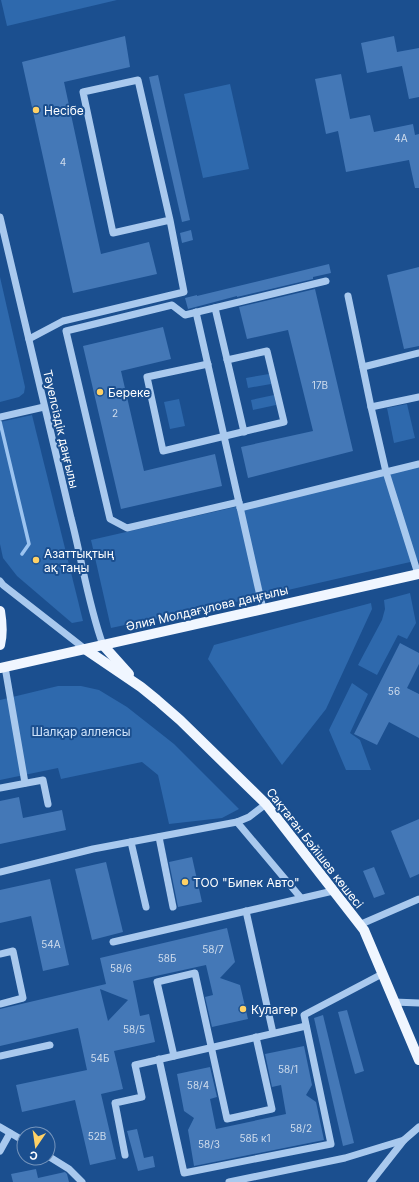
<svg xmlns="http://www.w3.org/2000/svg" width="419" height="1182" font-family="Inter,sans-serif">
  <rect width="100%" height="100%" fill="#1b4f8f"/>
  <g fill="#2e69ad">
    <path d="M1 0H117L7 26Z"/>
    <path d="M230 84 249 169 203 178 184 94Z"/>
    <path d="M0 277 25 387 24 393 19 397 0 402Z"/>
    <path d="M269 374 271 384 248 388 246 378Z"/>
    <path d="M274 395 276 405 253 410 251 400Z"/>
    <path d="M179 399 185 426 170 429 164 402Z"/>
    <path d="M407 404 415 438 394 443 387 408Z"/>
    <path d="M32 415 83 621 72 623 17 576 3 558 0 544V422Z"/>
    <path d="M419 465V560L174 616 148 620 111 628 91 540Z"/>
    <path d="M410 593 416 623 407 639 398 635 377 675 358 665 382 620 385 609 384 600Z"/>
    <path d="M371 603 372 609 326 709 282 765 208 659 214 645Z"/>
    <path d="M352 683 368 694 350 733 360 740 371 770H346L329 730Z"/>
    <path d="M58 686H81L99 690 127 707 174 744 239 809 222 818 169 824 158 775 142 762 61 779 58 768 0 780V700Z"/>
  </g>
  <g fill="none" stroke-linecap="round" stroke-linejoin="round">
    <path stroke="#9cc4f0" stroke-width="3.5" d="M0 422 29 544 22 554"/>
  </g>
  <g fill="#4478b7" fill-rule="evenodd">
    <path d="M125 36 130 67 64 82 101 254 149 242 157 274 73 293 22 62Z"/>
    <path d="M394 36 397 52 419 48V97L409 99 402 66 367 73 361 43Z"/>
    <path d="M341 74 350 119 370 115 374 132 413 124 415 135 419 134V188H415L409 160 346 172 338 131 326 134 315 79Z"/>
    <path d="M158 75 190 220 182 222 149 77Z"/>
    <path d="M191 230 193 240 182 243 180 233Z"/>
    <path d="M329 264 331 273 313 277V279L237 297V296L188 309 185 298 197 295V296Z"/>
    <path d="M419 267V346L404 349 387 275Z"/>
    <path d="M315 289 353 451 248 478 241 447 313 431 288 330 247 339 239 307Z"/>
    <path d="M163 327 171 359 121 371 144 471 215 454 222 486 121 509 83 346Z"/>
    <path d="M400 643 419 653V664L407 688 419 694V738L389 722 377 745 354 734Z"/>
    <path d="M19 797 23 818 62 810 66 830 0 844V801Z"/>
    <path d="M419 819V874L410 878 391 831Z"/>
    <path d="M192 857 202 902 178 907 169 862Z"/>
    <path d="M106 862 123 932 92 940 75 869Z"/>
    <path d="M374 867 385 894 374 898 363 871Z"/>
    <path d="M50 879 69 965 43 971 31 916 0 923V890Z"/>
    <path d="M227 928 235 962 220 978 240 985 248 1019 212 1027 205 997 213 995 206 965 133 981 140 1016 149 1014 155 1042 114 1051 123 1089 101 1094 116 1159 90 1165 75 1100 22 1112 16 1085 87 1070 78 1028 0 1046V1009L106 984 100 958ZM100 989 128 1000 108 1021Z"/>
    <path d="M347 1010 364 1071 355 1074 338 1012Z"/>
    <path d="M323 1015 354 1143 343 1146 314 1018Z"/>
    <path d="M304 1046 312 1085 306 1095 316 1102 324 1140 194 1166 188 1130 194 1118 184 1111 177 1074 210 1067 217 1097 210 1099 216 1129 286 1114 281 1085 272 1087 265 1054Z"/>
    <path d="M137 1129 144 1158 153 1156 155 1167 138 1171 127 1131Z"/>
    <path d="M36 1169 38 1178 65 1172 67 1174 69 1182H13L11 1174Z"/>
  </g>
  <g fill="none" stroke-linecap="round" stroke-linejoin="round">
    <g stroke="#a9c9ee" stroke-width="7">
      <path d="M0 217C24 317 47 418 71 518 82 560 88 604 103 645"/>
      <path d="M215 308 244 432"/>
      <path d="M196 312 263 609"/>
      <path d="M29 339 63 321 184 292 170 220 138 80 83 92 113 233 170 220"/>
      <path d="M208 364 147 377 163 451 284 422 267 351 227 360"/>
      <path d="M363 367 419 353"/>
      <path d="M371 407 419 397"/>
      <path d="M0 417 44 407"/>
      <path d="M239 502 127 528 110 519 66 331 172 305 185 315 326 281"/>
      <path d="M240 508 386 472 371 407 348 296"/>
      <path d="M418 574 386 472 419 464"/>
      <path d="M0 581 3 585 85 649"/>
      <path d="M5 667 25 783"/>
      <path d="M0 788 43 780 48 804"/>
      <path d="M237 822 301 898"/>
      <path d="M159 837 173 907"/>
      <path d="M131 842 146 907"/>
      <path d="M0 872 93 849 237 822 249 817 266 804"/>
      <path d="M246 911 273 1033"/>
      <path d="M359 925 419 899"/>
      <path d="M113 942 333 891"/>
      <path d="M0 954 13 951 23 998 0 1004"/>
      <path d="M394 1002 419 1003"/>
      <path d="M0 1056 50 1045"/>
      <path d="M174 1056 157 982 195 973 227 1119 272 1109 256 1037"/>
      <path d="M159 1059 184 1173 331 1144 304 1015 382 974"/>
      <path d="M0 1127 24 1141"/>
      <path d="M0 1151 10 1133"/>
      <path d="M125 1155 115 1103 142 1097 135 1065 306 1026"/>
      <path d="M48 1156 69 1169 82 1182"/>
      <path d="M229 1182 345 1158 404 1140 419 1127"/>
      <path d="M371 1182 404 1140"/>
    </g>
    <g stroke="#f0f6ff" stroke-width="10">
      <path d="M0 611C2 623 3 633 0 645"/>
      <path d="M103 645 129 674"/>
      <path d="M85 649 141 687 157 700 180 720 266 804 364 930 419 1060"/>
      <path d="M0 668 419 574"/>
    </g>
  </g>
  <g fill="#ffd166" stroke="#1b4f8f" stroke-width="1.5">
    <circle cx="36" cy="110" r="4"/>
    <circle cx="100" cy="392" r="4"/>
    <circle cx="36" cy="560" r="4"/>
    <circle cx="185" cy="882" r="4"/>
    <circle cx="243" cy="1009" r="4"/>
  </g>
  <g text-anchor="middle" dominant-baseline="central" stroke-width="4" stroke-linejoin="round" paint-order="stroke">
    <g font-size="10" fill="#d0dded">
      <text x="401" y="138">4А</text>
      <text x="63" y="162">4</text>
      <text x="320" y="385">17В</text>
      <text x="115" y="413">2</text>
      <text x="394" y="691">56</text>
      <text x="51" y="944">54А</text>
      <text x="213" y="949">58/7</text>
      <text x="167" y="958">58Б</text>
      <text x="121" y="968">58/6</text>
      <text x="134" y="1029">58/5</text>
      <text x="100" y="1058">54Б</text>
      <text x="288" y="1069">58/1</text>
      <text x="198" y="1085">58/4</text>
      <text x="301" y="1128">58/2</text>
      <text x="97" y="1136">52В</text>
      <text x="255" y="1138">58Б к1</text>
      <text x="209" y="1144">58/3</text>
    </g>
    <g font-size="12" fill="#fff" stroke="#1b4f8f" text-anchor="start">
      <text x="44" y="110">Несiбе</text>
      <text x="108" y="392">Береке</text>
      <text x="44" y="553">Азаттықтың<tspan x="44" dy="14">ақ таңы</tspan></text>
      <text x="193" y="882">ТОО "Бипек Авто"</text>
      <text x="251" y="1009">Кулагер</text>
    </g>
    <g font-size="12" fill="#fff" stroke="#1b4f8f">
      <text transform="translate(61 429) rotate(77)">Тәуелсіздік даңғылы</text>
      <text transform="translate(207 608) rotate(-13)">Әлия Молдағұлова даңғылы</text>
      <text transform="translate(315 848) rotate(52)">Сақтаған Бәйішев көшесі</text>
    </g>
    <g font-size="12" fill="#cfe3fa" stroke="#1b4f8f">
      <text x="81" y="731">Шалқар аллеясы</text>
    </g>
  </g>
  <g transform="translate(36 1146) rotate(193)"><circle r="19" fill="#1b4f8f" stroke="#7695bc"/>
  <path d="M0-3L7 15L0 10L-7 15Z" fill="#ffd166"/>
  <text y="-6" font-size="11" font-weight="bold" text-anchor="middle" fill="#ffffff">С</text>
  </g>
</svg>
